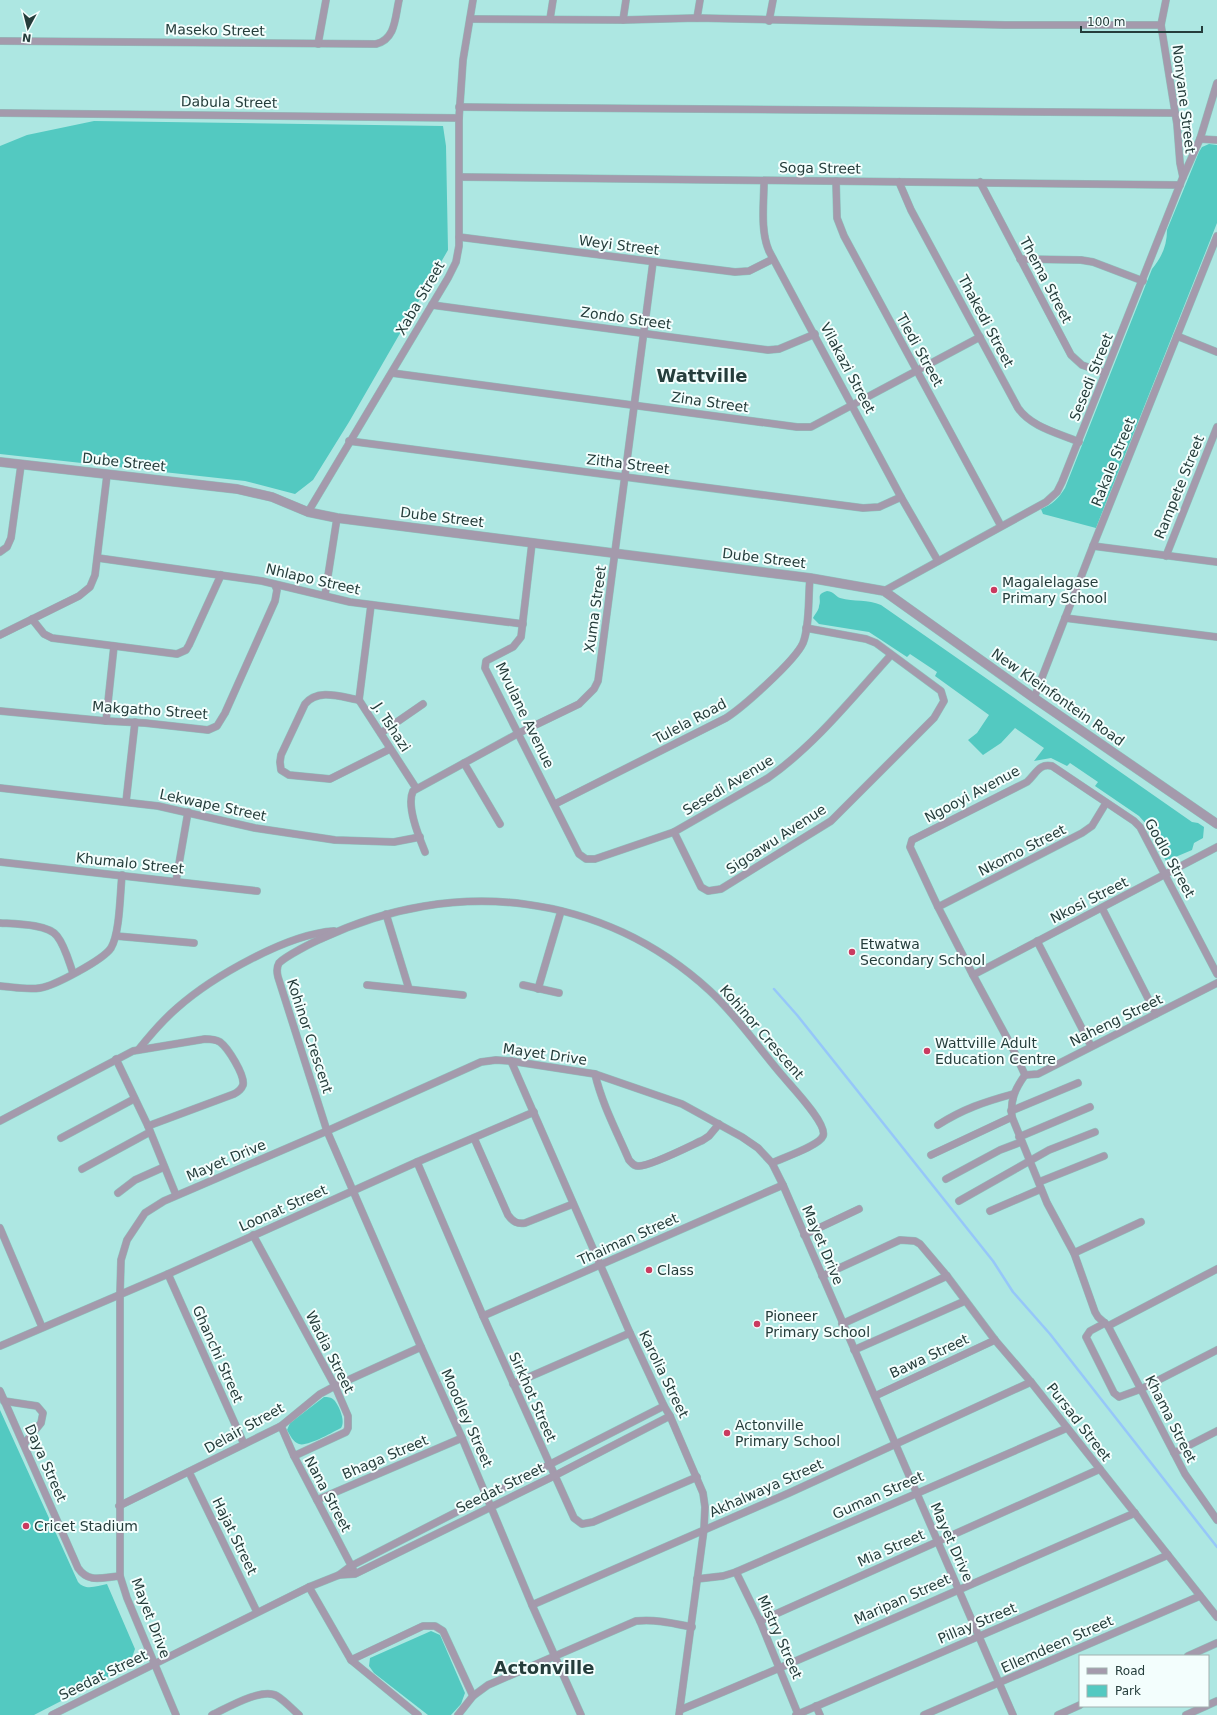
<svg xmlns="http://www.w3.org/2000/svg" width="1217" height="1715" font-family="'DejaVu Sans',sans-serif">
  <rect width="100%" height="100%" fill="#ade7e2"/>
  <g fill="#53c9c1">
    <path d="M94 121 443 126 446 146 448 250 349 422 313 480 295 494 245 481 0 454V146L27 135Z"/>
    <path d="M1209 144 1217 145V223L1096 528 1043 514 1041 509C1052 505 1059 498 1065 488L1152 269C1162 257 1167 245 1167 230L1199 152 1202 147Z"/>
    <path d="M827 591C835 592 835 596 840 598 854 602 868 599 881 605L1192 822 1198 823 1204 827 1203 838 1194 843 1192 850 1166 861 1147 825 1139 816 1095 786 1098 782 1070 763 1067 766 1051 758 1034 761 1044 748 1015 728 1001 743 983 755 968 740 977 733 989 715 935 676 937 672 910 654 907 657 869 632 819 624 813 618C815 614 819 610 819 606 822 598 815 595 827 591Z"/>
    <path d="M324 1397C328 1397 331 1397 334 1400 339 1405 346 1422 341 1428 333 1432 307 1447 299 1444 293 1442 290 1435 287 1430L290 1423Z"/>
    <path d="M0 1410 78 1582C85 1591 97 1586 107 1584L135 1649 129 1666 34 1715H0Z"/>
    <path d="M431 1631 440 1635 465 1693 461 1704 451 1715H428L374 1673 369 1666 370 1658Z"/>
  </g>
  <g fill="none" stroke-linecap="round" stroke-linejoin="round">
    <path stroke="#96c7f9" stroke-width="2.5" d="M774 989 797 1015 993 1261 1013 1292 1050 1334 1217 1547"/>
    <defs>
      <g id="minor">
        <path d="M1166 0 1161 25 1177 124 1180 163 1183 177"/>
        <path d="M697 18 700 0"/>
        <path d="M470 19 623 20 697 18 1005 25H1161"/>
        <path d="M550 19 553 0"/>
        <path d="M623 20 626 0"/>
        <path d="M769 21 773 0"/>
        <path d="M0 41 376 44C396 39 395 17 399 0"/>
        <path d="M318 44 326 0"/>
        <path d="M459 107 1175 113"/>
        <path d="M0 113 459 118"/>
        <path d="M1200 139 1217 140"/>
        <path d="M460 177 1180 185"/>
        <path d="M764 181C764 203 760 230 769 251L901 497 938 561"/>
        <path d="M836 181 837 218 844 236 1001 526"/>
        <path d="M899 182 911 210 1018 408C1031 427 1058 433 1079 442"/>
        <path d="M980 182 1071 355 1082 365 1105 373"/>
        <path d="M459 237 735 272 749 271 773 259"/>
        <path d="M1020 259 1081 260 1093 262 1143 281"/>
        <path d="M432 305 768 350 779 349 815 334"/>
        <path d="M1177 336 1217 352"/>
        <path d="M392 373 797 427H811L980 337"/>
        <path d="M349 441 863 508 879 507 901 497"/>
        <path d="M308 512 448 278 456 262 459 246V118L463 60 473 0"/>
        <path d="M532 543 521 637 513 647 486 661 485 668 579 854 586 859H595L674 832 768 778C815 745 853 697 891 655"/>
        <path d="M1093 546 1217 562"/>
        <path d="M0 552 7 547 11 538 21 465"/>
        <path d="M1166 556 1217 427"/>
        <path d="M98 558 262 581 350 602 523 624"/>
        <path d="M884 591 1046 502 1057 492 1062 482 1183 177 1200 139 1217 83"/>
        <path d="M325 595 337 518"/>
        <path d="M371 605 359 700 416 788"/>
        <path d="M1065 618 1217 637"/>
        <path d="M32 619 44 634 52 638 177 654 186 650 189 645 221 575"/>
        <path d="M0 635 79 596 90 587 95 575 107 475"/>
        <path d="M1034 698 1093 546 1217 236"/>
        <path d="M359 700C341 697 318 688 305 704L281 755 280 762 281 770 289 775 330 779 390 749"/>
        <path d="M0 711 106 721 145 723 208 730 217 726 225 713 275 601 277 590 275 585"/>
        <path d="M106 721 114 646"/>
        <path d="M381 733 423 704"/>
        <path d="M464 763 500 824"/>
        <path d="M0 788 158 806 255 828 335 840 394 842 420 837"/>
        <path d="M126 802 135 722"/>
        <path d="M555 804 726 718C743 707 795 661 803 643 810 625 808 597 810 578"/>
        <path d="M674 832 701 887 708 891 721 889 831 821 934 718 944 701 941 691 876 643 866 639 806 628"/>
        <path d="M425 852C419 837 406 806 413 791L519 733 579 704 594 689 598 681 653 262"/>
        <path d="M0 862 257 891"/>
        <path d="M176 881 188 812"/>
        <path d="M938 907 1082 833 1092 826 1106 803"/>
        <path d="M1102 908 1156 1014"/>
        <path d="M386 914 409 989"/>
        <path d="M0 923C15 924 48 924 57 936 65 946 69 962 73 973"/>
        <path d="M116 936 194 943"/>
        <path d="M1037 941 1091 1046"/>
        <path d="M973 975 1217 847"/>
        <path d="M367 985 463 995"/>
        <path d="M523 985 559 993"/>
        <path d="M0 986C13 987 27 990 40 988 54 986 103 960 111 948 120 933 120 894 122 875"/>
        <path d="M538 989 561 911"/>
        <path d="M139 1049C151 1034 163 1020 177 1008 212 977 287 934 334 931"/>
        <path d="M116 1059 148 1126 176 1195"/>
        <path d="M511 1061 630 1333 664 1406 670 1416 703 1493 705 1507 704 1529 679 1715"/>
        <path d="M595 1074C602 1104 617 1132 629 1160 632 1163 634 1167 639 1166 651 1166 690 1146 703 1140L709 1136 719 1124"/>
        <path d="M1025 1075 1013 1049 973 975 938 907 910 847 912 840 916 838 1027 782C1036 774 1039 763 1052 766L1134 821 1140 827 1217 974"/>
        <path d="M1025 1075C1015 1089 1010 1100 1012 1117L1047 1203 1074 1253 1095 1312 1098 1317 1108 1326 1185 1474 1217 1520"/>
        <path d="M1025 1075 1038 1074 1217 983"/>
        <path d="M1011 1111 1078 1083"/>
        <path d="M0 1121 133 1051 205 1039C210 1039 215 1039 220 1042 228 1048 245 1075 243 1085 241 1090 238 1092 234 1094L148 1126"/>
        <path d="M938 1125C963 1109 984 1102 1013 1094"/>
        <path d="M1019 1137 1090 1107"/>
        <path d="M61 1138 134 1099"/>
        <path d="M474 1138 508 1215C513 1222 517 1224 525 1223L573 1204"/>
        <path d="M931 1155 1012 1117"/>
        <path d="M417 1162 483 1316 574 1518 582 1524 593 1522 697 1477"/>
        <path d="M82 1169 150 1132"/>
        <path d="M946 1179 1000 1150 1021 1142"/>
        <path d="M1039 1182 1104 1156"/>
        <path d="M118 1193 135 1180 164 1167"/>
        <path d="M959 1201 1049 1150 1095 1132"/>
        <path d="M990 1211 1041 1189"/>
        <path d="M0 1228 42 1327"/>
        <path d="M253 1235 335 1386 348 1416V1428L346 1432 294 1456"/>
        <path d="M804 1235 859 1209"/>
        <path d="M1074 1253 1141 1222"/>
        <path d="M168 1274 244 1444"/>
        <path d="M822 1276 900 1240 915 1241 920 1244 947 1276 995 1340 1031 1382 1217 1617"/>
        <path d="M483 1316 783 1185"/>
        <path d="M1105 1323 1090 1331 1086 1337 1114 1393 1119 1397 1141 1389 1217 1350"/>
        <path d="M842 1324 947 1276"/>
        <path d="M1108 1326 1217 1269"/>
        <path d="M0 1346 168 1274 417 1162 534 1112"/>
        <path d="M854 1350 965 1301"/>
        <path d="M513 1384 630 1333"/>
        <path d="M0 1391 78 1568C89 1584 103 1577 120 1576"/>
        <path d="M875 1396 995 1340"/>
        <path d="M4 1401 37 1406 43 1413 41 1423 24 1444"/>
        <path d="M281 1426 294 1456 353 1569"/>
        <path d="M1174 1453 1217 1431"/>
        <path d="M189 1472 257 1612"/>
        <path d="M317 1500 462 1438"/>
        <path d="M119 1506 281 1426 320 1394 335 1386 421 1347"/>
        <path d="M736 1572 760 1621 798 1714"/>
        <path d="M339 1575 351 1566 664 1406"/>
        <path d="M697 1579 723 1576 736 1572 1067 1428"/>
        <path d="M309 1587 351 1660 418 1715"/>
        <path d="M532 1605 789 1493 1031 1382"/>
        <path d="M760 1621 1100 1469"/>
        <path d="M1188 1656 1217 1643"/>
        <path d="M351 1660 423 1626H435L443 1631 473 1696"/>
        <path d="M1208 1705 1217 1701"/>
        <path d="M816 1706 820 1715"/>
        <path d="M680 1710C833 1647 983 1578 1135 1513"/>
        <path d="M52 1715 309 1587 339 1575 355 1574 554 1476 670 1416"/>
        <path d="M176 1715 127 1598 120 1576V1294L121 1260 127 1240 145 1213 164 1201 327 1131 481 1062 496 1060 511 1061 595 1074 682 1104 742 1137 758 1148 772 1163 783 1185 1013 1715"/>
        <path d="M212 1715C227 1708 262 1687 277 1696 285 1701 292 1709 299 1715"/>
        <path d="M458 1715 473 1696 488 1685 636 1621C655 1619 672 1623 692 1627"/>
        <path d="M581 1715 532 1605 462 1438 421 1347 327 1131 278 977C277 973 276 968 279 963 286 956 313 942 323 938 454 876 602 892 710 991 737 1016 758 1047 781 1074 790 1085 828 1124 823 1136 819 1146 782 1158 772 1163"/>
        <path d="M796 1715 1168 1555"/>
        <path d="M924 1715 1200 1596"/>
        <path d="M1058 1715 1080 1705"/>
        <path d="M1186 1715 1206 1706"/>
      </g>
      <path id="tertiary" d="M0 462 237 489 272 497 308 512 337 518 810 578 884 591 1034 698 1217 824"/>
    </defs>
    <use href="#minor" stroke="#8fc2bd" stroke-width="8"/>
    <use href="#tertiary" stroke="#8fc2bd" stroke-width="10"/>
    <use href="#minor" stroke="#a49aac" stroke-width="7"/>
    <use href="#tertiary" stroke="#a49aac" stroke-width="9"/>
  </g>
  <g fill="#ca3b60" stroke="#f3fefd" stroke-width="1.5">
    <circle cx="994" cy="590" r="4"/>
    <circle cx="852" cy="952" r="4"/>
    <circle cx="927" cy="1051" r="4"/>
    <circle cx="649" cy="1270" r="4"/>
    <circle cx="757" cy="1324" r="4"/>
    <circle cx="727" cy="1433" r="4"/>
    <circle cx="26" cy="1526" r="4"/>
  </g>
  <g text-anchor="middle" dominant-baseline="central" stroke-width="4" stroke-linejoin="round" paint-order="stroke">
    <g font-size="14" fill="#253d3b" stroke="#f3fefd">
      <text transform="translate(215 30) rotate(1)">Maseko Street</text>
      <text transform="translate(1184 99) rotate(83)">Nonyane Street</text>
      <text transform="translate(229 102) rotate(1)">Dabula Street</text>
      <text transform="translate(820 168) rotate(1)">Soga Street</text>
      <text transform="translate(619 245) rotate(7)">Weyi Street</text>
      <text transform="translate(1046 280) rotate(62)">Thema Street</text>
      <text transform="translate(420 298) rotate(-60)">Xaba Street</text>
      <text transform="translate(626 318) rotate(8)">Zondo Street</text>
      <text transform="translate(986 321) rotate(62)">Thakedi Street</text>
      <text transform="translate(920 350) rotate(61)">Tledi Street</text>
      <text transform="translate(848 368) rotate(62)">Vilakazi Street</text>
      <text transform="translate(1091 377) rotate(-68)">Sesedi Street</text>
      <text transform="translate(710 402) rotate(8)">Zina Street</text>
      <text transform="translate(124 462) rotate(6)">Dube Street</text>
      <text transform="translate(1113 462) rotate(-68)">Rakale Street</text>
      <text transform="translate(628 464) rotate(7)">Zitha Street</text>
      <text transform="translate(1179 487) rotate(-68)">Rampete Street</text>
      <text transform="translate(442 517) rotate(7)">Dube Street</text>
      <text transform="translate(764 558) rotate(7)">Dube Street</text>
      <text transform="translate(313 579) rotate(13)">Nhlapo Street</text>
      <text transform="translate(595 609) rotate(-82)">Xuma Street</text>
      <text transform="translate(1058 697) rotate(35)">New Kleinfontein Road</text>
      <text transform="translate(150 710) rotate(4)">Makgatho Street</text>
      <text transform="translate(525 715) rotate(64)">Mvulane Avenue</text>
      <text transform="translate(690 721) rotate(-28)">Tulela Road</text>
      <text transform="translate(392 727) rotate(57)">J. Tshazi</text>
      <text transform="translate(728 785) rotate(-31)">Sesedi Avenue</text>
      <text transform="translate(972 794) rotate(-28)">Ngooyi Avenue</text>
      <text transform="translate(213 805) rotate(12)">Lekwape Street</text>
      <text transform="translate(776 839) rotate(-33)">Sigoawu Avenue</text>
      <text transform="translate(1022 850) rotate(-27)">Nkomo Street</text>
      <text transform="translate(1170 858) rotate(61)">Godlo Street</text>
      <text transform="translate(130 863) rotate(6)">Khumalo Street</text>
      <text transform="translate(1089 900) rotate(-27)">Nkosi Street</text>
      <text transform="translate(1116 1020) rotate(-26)">Naheng Street</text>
      <text transform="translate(762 1032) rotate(49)">Kohinor Crescent</text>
      <text transform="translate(310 1036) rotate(72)">Kohinor Crescent</text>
      <text transform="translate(545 1054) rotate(8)">Mayet Drive</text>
      <text transform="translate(226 1160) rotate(-23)">Mayet Drive</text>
      <text transform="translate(283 1208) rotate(-24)">Loonat Street</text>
      <text transform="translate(628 1239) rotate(-24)">Thaiman Street</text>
      <text transform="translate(823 1245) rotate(67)">Mayet Drive</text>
      <text transform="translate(330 1352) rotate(63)">Wadia Street</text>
      <text transform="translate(218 1354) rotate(66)">Ghanchi Street</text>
      <text transform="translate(929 1356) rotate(-25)">Bawa Street</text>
      <text transform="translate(664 1374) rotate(64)">Karolia Street</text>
      <text transform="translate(533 1397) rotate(66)">Sirkhot Street</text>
      <text transform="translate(467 1418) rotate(66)">Moodley Street</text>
      <text transform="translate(1171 1419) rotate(63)">Khama Street</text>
      <text transform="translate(1079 1422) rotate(52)">Pursad Street</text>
      <text transform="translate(244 1428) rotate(-29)">Delair Street</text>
      <text transform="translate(385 1457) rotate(-23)">Bhaga Street</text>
      <text transform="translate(46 1463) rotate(66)">Daya Street</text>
      <text transform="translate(500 1488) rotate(-26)">Seedat Street</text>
      <text transform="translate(766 1488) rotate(-24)">Akhalwaya Street</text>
      <text transform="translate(328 1494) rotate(62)">Nana Street</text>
      <text transform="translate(878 1495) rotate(-24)">Guman Street</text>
      <text transform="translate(235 1536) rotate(64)">Hajat Street</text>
      <text transform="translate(952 1542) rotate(66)">Mayet Drive</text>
      <text transform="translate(891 1548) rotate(-24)">Mia Street</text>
      <text transform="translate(902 1599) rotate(-24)">Maripan Street</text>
      <text transform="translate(151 1618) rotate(69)">Mayet Drive</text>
      <text transform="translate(977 1623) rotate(-23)">Pillay Street</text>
      <text transform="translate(780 1637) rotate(66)">Mistry Street</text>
      <text transform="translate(1057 1644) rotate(-24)">Ellemdeen Street</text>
      <text transform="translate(103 1675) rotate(-26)">Seedat Street</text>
    </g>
    <g font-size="14" fill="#253d3b" stroke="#f3fefd" text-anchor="start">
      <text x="1002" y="582">Magalelagase<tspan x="1002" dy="16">Primary School</tspan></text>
      <text x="860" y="944">Etwatwa<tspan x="860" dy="16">Secondary School</tspan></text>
      <text x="935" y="1043">Wattville Adult<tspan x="935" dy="16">Education Centre</tspan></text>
      <text x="657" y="1270">Class</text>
      <text x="765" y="1316">Pioneer<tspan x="765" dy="16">Primary School</tspan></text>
      <text x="735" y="1425">Actonville<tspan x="735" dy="16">Primary School</tspan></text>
      <text x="34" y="1526">Cricet Stadium</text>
    </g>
    <g font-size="18" font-weight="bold" fill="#253d3b" stroke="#f3fefd">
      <text x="702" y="375">Wattville</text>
      <text x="544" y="1667">Actonville</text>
    </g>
  </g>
  <rect x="1079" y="1655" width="130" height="52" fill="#f3fefd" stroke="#a1b1af"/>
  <rect x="1087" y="1668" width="20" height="6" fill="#a49aac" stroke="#a1b1af"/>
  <text x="1115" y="1675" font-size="12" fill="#253d3b">Road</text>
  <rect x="1087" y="1685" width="20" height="12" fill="#53c9c1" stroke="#a1b1af"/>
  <text x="1115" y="1695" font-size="12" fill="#253d3b">Park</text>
  <g transform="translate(28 28) rotate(187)" stroke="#f3fefd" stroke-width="3" paint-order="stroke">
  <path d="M0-3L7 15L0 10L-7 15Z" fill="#253d3b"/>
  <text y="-6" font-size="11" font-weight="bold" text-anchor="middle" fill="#253d3b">N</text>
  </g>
  <path d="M1081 26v6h121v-6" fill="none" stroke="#253d3b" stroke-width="2"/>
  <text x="1087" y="26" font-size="12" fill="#253d3b" stroke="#f3fefd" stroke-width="3" paint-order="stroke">100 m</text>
</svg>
